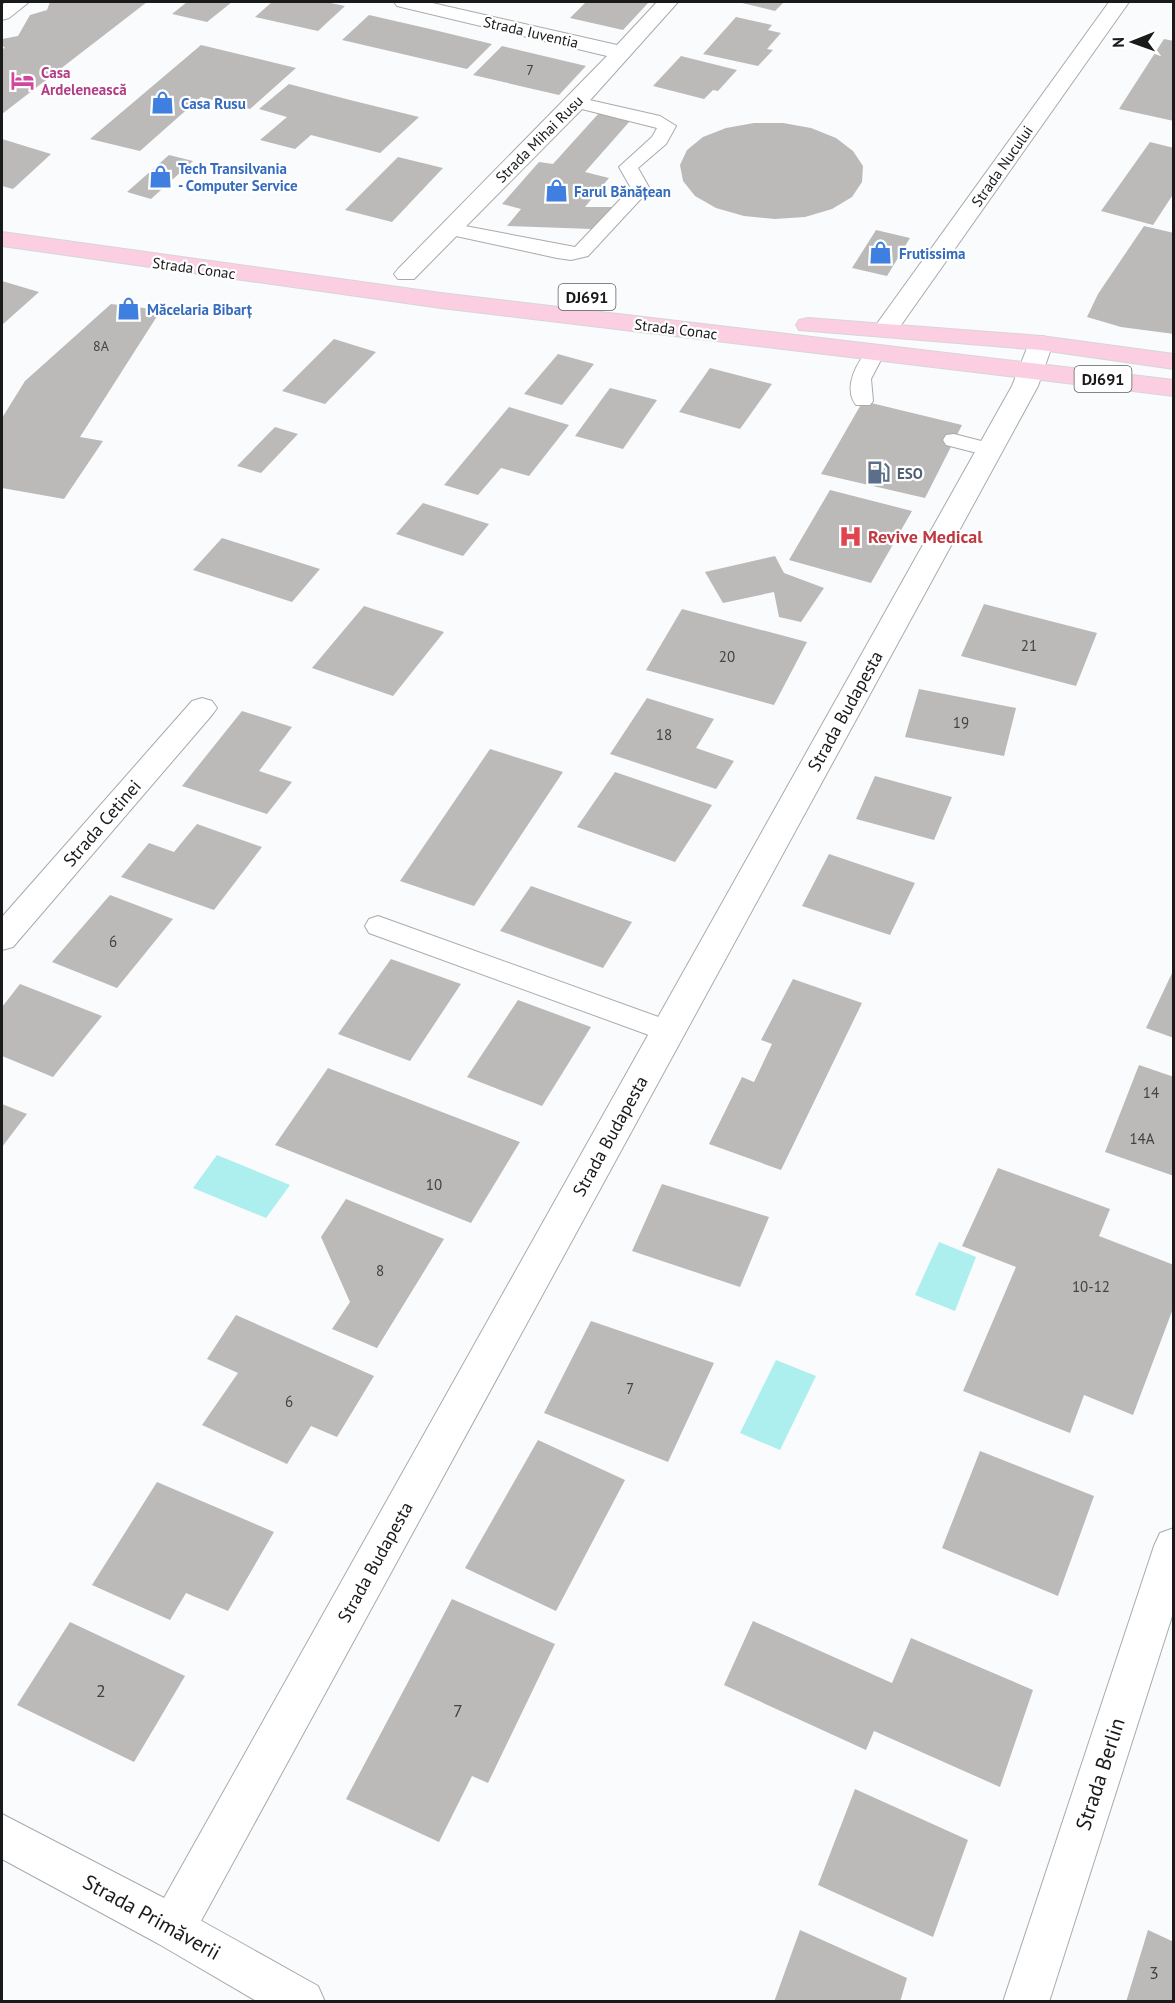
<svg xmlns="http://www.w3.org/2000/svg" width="1175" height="2003" font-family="'PT Sans',sans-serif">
  <rect width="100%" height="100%" fill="#fafbfc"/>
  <g fill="#adeeef">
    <path d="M217 1155 290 1185 266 1218 193 1188Z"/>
    <path d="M939 1242 976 1257 955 1311 915 1295Z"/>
    <path d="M776 1360 816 1376 780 1450 740 1433Z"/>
  </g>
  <g fill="#bbbab8">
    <path d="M50 2H147L2 114V49L5 48 2 45V39L18 36 30 15 47 10Z"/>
    <path d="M187 2H232L207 22 172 14Z"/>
    <path d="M272 2H326L345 6 318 31 255 17Z"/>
    <path d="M586 2H649L623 30 570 18Z"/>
    <path d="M738 2H784L775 11Z"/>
    <path d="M369 15 430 29 492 44 467 69 342 40Z"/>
    <path d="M736 17 772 25 768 30 781 33 767 49 773 50 758 66 703 54Z"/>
    <path d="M1164 39 1174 41V121L1119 109Z"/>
    <path d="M201 45 296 68 250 109 201 97 140 151 90 139Z"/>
    <path d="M502 46 586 66 559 95 473 75Z"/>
    <path d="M681 56 737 70 718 91 713 90 704 99 653 86Z"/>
    <path d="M289 84 350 100 419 117 380 153 311 135 295 149 260 140 287 117 259 109Z"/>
    <path d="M599 113 630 121 585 172 609 178 585 207H614L592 229 507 226 521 209 502 204 539 162 553 164Z"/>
    <path d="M754 123H783L811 128 836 138 853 151 863 166 862 182 852 197 832 209 805 217 775 219 744 216 716 208 695 196 683 181 680 165 687 150 703 137 726 128Z"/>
    <path d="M2 139 51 154 13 189 2 186Z"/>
    <path d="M1150 142 1174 148V193L1153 225 1101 211Z"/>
    <path d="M169 155 193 161 151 199 127 192Z"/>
    <path d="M398 157 443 168 392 222 345 210Z"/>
    <path d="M1144 226 1174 233V334L1121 327 1087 317 1098 294Z"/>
    <path d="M876 230 910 238 887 276 852 268Z"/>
    <path d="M2 281 39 292 2 325Z"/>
    <path d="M111 304 161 310 80 437 103 441 64 499 2 488V418L25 381Z"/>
    <path d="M334 339 376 352 325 404 282 391Z"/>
    <path d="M558 354 594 364 562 405 524 394Z"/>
    <path d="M710 368 772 384 740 429 679 412Z"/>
    <path d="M610 388 657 400 623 449 575 436Z"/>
    <path d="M863 401 962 425 925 498 821 474Z"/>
    <path d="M509 407 569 425 529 476 501 468 478 495 444 485Z"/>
    <path d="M275 427 298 434 261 473 237 466Z"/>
    <path d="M830 490 912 511 871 583 789 560Z"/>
    <path d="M423 503 489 524 463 556 396 534Z"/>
    <path d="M222 538 320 569 292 602 193 570Z"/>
    <path d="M775 556 784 573 824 588 801 622 779 617 774 592 723 603 705 572Z"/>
    <path d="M984 604 1097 633 1076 686 961 656Z"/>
    <path d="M364 606 444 632 393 696 312 668Z"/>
    <path d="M682 609 807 642 774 705 646 670Z"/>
    <path d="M919 689 1016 708 1004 756 905 737Z"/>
    <path d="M647 698 714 719 696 748 734 761 716 789 610 754Z"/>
    <path d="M242 711 292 727 259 771 292 782 267 814 182 786Z"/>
    <path d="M490 749 563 772 474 906 400 881Z"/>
    <path d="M615 772 712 805 675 862 577 827Z"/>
    <path d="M875 776 952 797 934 840 856 819Z"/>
    <path d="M197 824 262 847 214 910 121 877 149 843 174 852Z"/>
    <path d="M829 854 915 883 890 935 802 906Z"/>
    <path d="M531 886 632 922 603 968 500 931Z"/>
    <path d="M110 895 173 919 117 988 52 962Z"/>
    <path d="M391 959 461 984 410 1061 338 1034Z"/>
    <path d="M1174 969V1038L1146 1028Z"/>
    <path d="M793 979 862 1003 781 1170 709 1144 742 1077 754 1082 772 1044 761 1040Z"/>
    <path d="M20 984 102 1016 53 1077 2 1056V1007Z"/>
    <path d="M518 1000 591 1027 542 1106 467 1077Z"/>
    <path d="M1139 1065 1174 1077V1176L1105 1152Z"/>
    <path d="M328 1068 520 1142 471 1223 275 1145Z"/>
    <path d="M2 1104 27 1114 2 1147Z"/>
    <path d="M998 1168 1110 1209 1099 1236 1174 1265V1306L1133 1415 1084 1395 1070 1433 963 1391 1016 1267 962 1246Z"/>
    <path d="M662 1184 769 1217 740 1287 632 1251Z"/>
    <path d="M346 1199 444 1239 377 1348 332 1329 350 1302 321 1237Z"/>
    <path d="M236 1315 374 1376 337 1437 311 1426 287 1464 202 1425 238 1373 207 1359Z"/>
    <path d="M591 1321 714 1363 668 1462 544 1413Z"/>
    <path d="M538 1440 625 1480 556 1611 465 1568Z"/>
    <path d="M980 1451 1094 1496 1058 1596 942 1548Z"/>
    <path d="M157 1482 274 1532 228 1611 186 1593 170 1620 92 1585Z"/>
    <path d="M452 1599 555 1644 488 1783 472 1776 439 1842 346 1799Z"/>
    <path d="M753 1621 892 1683 911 1638 1033 1690 1000 1787 874 1731 866 1750 724 1685Z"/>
    <path d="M70 1622 185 1676 134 1762 17 1705Z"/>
    <path d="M855 1789 968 1840 933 1937 818 1885Z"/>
    <path d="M800 1930 907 1978 900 2002H774Z"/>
    <path d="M1148 1930 1174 1942V2002H1126Z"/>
  </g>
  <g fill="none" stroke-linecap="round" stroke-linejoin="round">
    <defs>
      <g id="service">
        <path d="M576 97 660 116 676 126 666 144 638 168 650 189 588 256 571 260 557 258 442 233 439 229 442 225 449 223 575 247 631 188 619 167 652 137 657 128 570 106 567 102 570 98Z"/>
        <path d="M874 348 881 350 884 354 871 379 873 401 870 405H856C843 388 856 365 867 350Z"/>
        <path d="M954 434 997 445 1000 450 997 455 989 456 946 445 943 440 946 435Z"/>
        <path d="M378 916 678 1024 682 1031 678 1038 668 1042 369 933 365 926 369 919Z"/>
      </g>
      <g id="minor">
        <path d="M6 2H29L9 18 2 20V5Z"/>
        <path d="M394 2H428L617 45 657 2H678L584 107 414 279H398L394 274 398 269 607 56 397 6Z"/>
        <path d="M1109 2H1129L894 335 885 337 876 335 873 330 876 325Z"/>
        <path d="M202 698 212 701 217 708 212 715 13 947 2 950V917L192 701Z"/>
        <path d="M1174 1528V1610L1049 2002H1003L1154 1546 1160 1533Z"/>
        <path d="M173 1905 318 1986 325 2002H258L157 1943 151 1927 157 1911Z"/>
      </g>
      <path id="tertiary" d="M1041 336 1050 338 1053 343 1038 386 189 1943 173 1949 157 1943 2 1859V1814L164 1898 1012 386 1029 343 1032 338Z"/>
      <g id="primary">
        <path d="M2 232 441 293 1174 380V396L441 308 2 246Z"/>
        <path d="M808 318 1041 336 1174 354V369L1041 350 799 330 796 325 799 320Z"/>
      </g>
    </defs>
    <use href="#service" stroke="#a9aaac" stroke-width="2"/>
    <use href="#minor" stroke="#a9aaac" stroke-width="2"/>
    <use href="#tertiary" stroke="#a9aaac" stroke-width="2"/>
    <use href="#primary" stroke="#d6d6d6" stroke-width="2"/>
    <use href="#service" fill="#fff" fill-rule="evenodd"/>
    <use href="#minor" fill="#fff" fill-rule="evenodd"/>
    <use href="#tertiary" fill="#fff" fill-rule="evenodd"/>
    <use href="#primary" fill="#fccee1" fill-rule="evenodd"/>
  </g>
  <defs>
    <symbol id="hotel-bare" viewBox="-9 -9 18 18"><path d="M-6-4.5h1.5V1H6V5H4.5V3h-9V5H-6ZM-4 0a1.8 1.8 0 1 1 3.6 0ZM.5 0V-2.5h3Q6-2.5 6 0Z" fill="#d1479c" stroke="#fff" stroke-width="2.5" paint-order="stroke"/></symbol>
    <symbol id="shop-bare" viewBox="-9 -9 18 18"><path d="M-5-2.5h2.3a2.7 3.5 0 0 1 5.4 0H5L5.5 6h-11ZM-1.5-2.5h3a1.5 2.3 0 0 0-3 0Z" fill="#3f7fe0" stroke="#fff" stroke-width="2.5" paint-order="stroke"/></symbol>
    <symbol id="fuel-bare" viewBox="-9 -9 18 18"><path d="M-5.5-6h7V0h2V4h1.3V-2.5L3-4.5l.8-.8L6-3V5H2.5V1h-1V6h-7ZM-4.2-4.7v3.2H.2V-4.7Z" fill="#5c6f8a" stroke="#fff" stroke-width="2.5" paint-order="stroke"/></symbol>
    <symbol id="hospital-bare" viewBox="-9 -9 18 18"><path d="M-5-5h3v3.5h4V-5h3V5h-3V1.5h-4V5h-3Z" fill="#e0444e" stroke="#fff" stroke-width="2.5" paint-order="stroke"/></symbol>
  </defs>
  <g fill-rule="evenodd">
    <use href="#hotel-bare" x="6" y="64" width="33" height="33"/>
    <use href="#shop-bare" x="146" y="86" width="33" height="33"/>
    <use href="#shop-bare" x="144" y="160" width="33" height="33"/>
    <use href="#shop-bare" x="540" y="174" width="33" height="33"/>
    <use href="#shop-bare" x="864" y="236" width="33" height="33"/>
    <use href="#shop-bare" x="112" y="292" width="33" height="33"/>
    <use href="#fuel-bare" x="862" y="456" width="33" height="33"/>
    <use href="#hospital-bare" x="834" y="520" width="33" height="33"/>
  </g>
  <g text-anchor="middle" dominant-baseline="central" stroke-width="4.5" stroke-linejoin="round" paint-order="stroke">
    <g font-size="14" fill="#424242">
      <text x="530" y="70">7</text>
      <text x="101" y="346">8A</text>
    </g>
    <g font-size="15" fill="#191a1a" stroke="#fff">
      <text transform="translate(531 32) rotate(13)">Strada Iuventia</text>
      <text transform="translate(539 139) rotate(-45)">Strada Mihai Rusu</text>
      <text transform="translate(1002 166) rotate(-55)">Strada Nucului</text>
      <text transform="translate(194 268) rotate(8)">Strada Conac</text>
      <text transform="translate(676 329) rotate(7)">Strada Conac</text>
    </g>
    <g font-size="15" font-weight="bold" fill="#b23c85" stroke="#fff" text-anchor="start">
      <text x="41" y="72">Casa<tspan x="41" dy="17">Ardelenească</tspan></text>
    </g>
    <g font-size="15" font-weight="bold" fill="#366cbe" stroke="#fff" text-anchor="start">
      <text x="181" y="103">Casa Rusu</text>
      <text x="178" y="168">Tech Transilvania<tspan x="178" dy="17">- Computer Service</tspan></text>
      <text x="574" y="191">Farul Bănățean</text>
      <text x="899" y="253">Frutissima</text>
      <text x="147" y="309">Măcelaria Bibarț</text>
    </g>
    <g font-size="15" font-weight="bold" fill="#4e5e75" stroke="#fff" text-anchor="start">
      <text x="897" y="473">ESO</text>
    </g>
    <g font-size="15" fill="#424242">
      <text x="1029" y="645">21</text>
      <text x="727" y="656">20</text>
      <text x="961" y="722">19</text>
      <text x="664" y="734">18</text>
      <text x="113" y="941">6</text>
      <text x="1151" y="1092">14</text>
      <text x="1142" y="1138">14A</text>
      <text x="434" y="1184">10</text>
      <text x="380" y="1270">8</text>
      <text x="1091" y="1286">10-12</text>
      <text x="630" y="1388">7</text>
      <text x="289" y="1401">6</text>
    </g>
    <g fill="#fff" stroke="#5e5f5f" stroke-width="1.5">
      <rect x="558.5" y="284" width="57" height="26" rx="4.5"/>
      <rect x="1074.5" y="366" width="57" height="26" rx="4.5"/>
    </g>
    <g font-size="16" font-weight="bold" fill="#191a1a">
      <text x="587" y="297">DJ691</text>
      <text x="1103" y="379">DJ691</text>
    </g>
    <g font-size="18" font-weight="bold" fill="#be3a42" stroke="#fff" text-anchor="start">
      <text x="868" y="536">Revive Medical</text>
    </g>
    <g font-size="18" fill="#191a1a" stroke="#fff">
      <text transform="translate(845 711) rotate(-61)">Strada Budapesta</text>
      <text transform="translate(102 823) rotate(-49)">Strada Cetinei</text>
      <text transform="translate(610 1136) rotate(-61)">Strada Budapesta</text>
      <text transform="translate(375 1562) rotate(-61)">Strada Budapesta</text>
    </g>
    <g font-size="18" fill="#424242">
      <text x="101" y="1690">2</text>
      <text x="458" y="1710">7</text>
      <text x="1154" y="1972">3</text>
    </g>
    <g font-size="21" fill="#191a1a" stroke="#fff">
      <text transform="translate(1100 1774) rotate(-72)">Strada Berlin</text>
      <text transform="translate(152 1917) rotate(29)">Strada Primăverii</text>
    </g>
  </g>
  <rect width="1175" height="2003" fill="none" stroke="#191a1a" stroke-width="6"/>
  <g transform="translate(1133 42) rotate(269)" stroke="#ffffff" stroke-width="4.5" paint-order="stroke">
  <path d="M0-4.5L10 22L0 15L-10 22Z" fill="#191a1a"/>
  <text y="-9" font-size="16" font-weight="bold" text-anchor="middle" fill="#191a1a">N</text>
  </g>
</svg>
